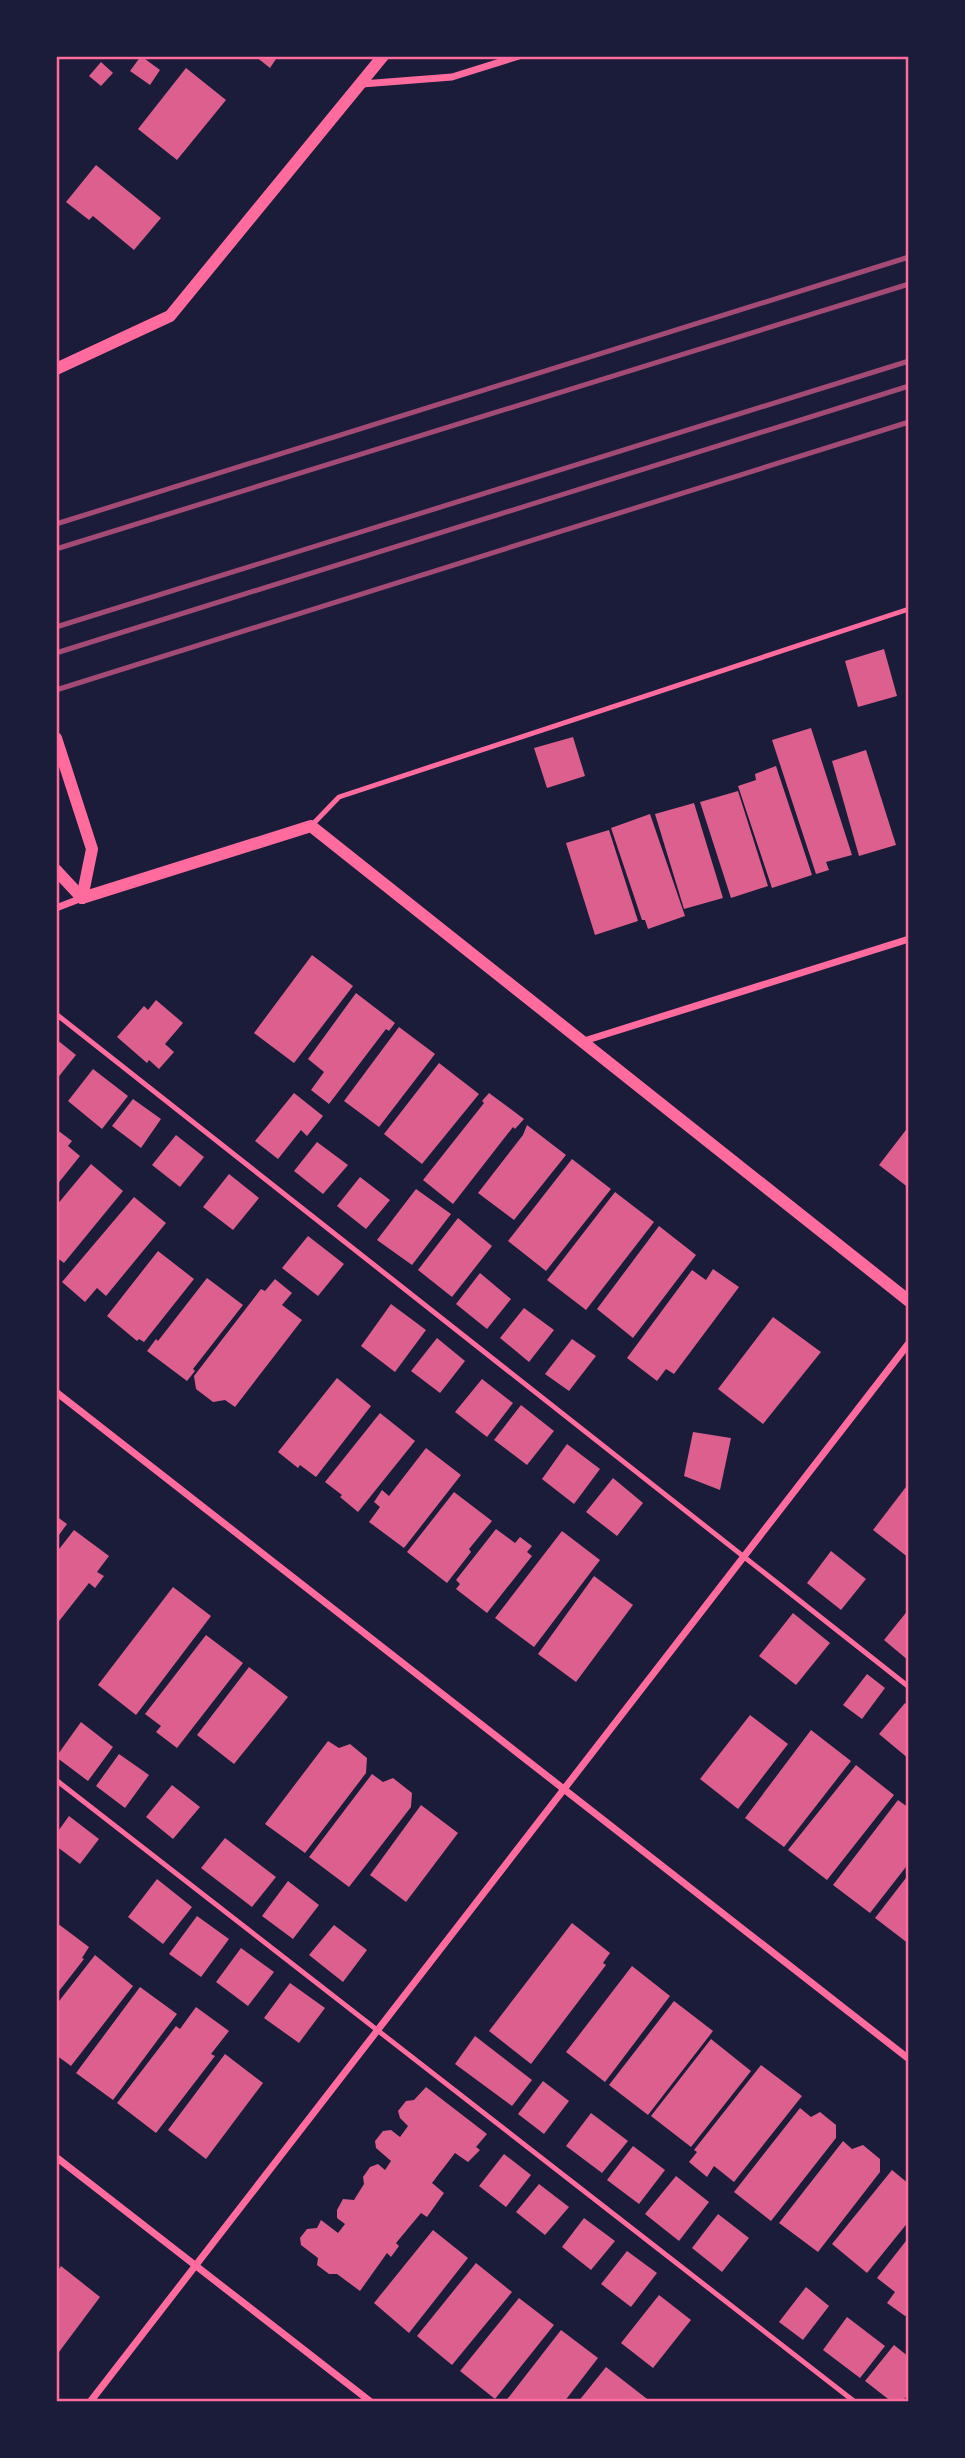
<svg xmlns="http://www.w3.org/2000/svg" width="965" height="2458" font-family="'Space Grotesk',sans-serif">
  <rect width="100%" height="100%" fill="#1b1b3a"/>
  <g fill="#dd5f8e">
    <path d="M141 56 160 70 150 85 130 71Z"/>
    <path d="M255 56H278L270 68Z"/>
    <path d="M101 62 113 73 101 86 89 76Z"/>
    <path d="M186 68 226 100 177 160 138 129Z"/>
    <path d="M96 165 161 218 134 250 93 216 89 220 66 202Z"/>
    <path d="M884 649 897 696 858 707 845 661Z"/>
    <path d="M811 728 852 855 826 862 829 870 816 874 772 740Z"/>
    <path d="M573 737 585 776 547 788 534 748Z"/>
    <path d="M866 750 896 845 859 856 832 761Z"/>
    <path d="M776 766 812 875 772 888 738 786 756 780 755 774Z"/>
    <path d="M738 791 768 886 731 898 700 802Z"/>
    <path d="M694 803 723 898 684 909 655 814Z"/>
    <path d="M650 814 685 916 648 929 645 920H642L611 828Z"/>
    <path d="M609 830 638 921 595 935 566 843Z"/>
    <path d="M312 955 353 986 294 1063 254 1033Z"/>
    <path d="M356 993 395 1023 389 1031 386 1029 329 1104 311 1090 324 1072 308 1059Z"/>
    <path d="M156 1000 183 1023 165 1044 174 1052 159 1069 149 1060 147 1063 117 1037 144 1006 148 1010Z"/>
    <path d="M399 1027 435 1054 379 1127 344 1101Z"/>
    <path d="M56 1039 76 1055 56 1080Z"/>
    <path d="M439 1063 479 1094 422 1164 384 1134Z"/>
    <path d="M93 1069 128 1096 102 1129 68 1101Z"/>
    <path d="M294 1093 323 1116 307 1136 301 1130 278 1159 255 1141Z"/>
    <path d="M489 1093 524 1119 515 1129 513 1127 453 1204 423 1180 484 1103 482 1101Z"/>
    <path d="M133 1099 161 1119 141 1148 112 1126Z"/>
    <path d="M527 1125 566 1155 514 1220 478 1193 523 1135Z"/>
    <path d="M909 1126V1188L879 1165Z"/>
    <path d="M56 1129 72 1141 68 1146 80 1156 56 1186Z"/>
    <path d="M176 1135 204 1157 180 1187 152 1165Z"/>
    <path d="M317 1142 348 1165 323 1194 294 1171Z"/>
    <path d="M572 1159 611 1189 546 1271 508 1241Z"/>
    <path d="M91 1164 123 1191 64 1263 56 1257V1206Z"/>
    <path d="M229 1174 259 1198 233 1230 203 1207Z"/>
    <path d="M360 1177 390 1200 366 1229 337 1206Z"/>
    <path d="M416 1189 451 1214 412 1265 377 1240Z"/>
    <path d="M615 1192 654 1222 586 1310 547 1280Z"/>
    <path d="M134 1197 166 1223 106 1296 97 1288 85 1302 62 1282Z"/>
    <path d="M458 1218 492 1246 452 1297 418 1270Z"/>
    <path d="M659 1226 696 1255 633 1338 597 1309Z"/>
    <path d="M308 1236 344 1264 318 1296 282 1268Z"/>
    <path d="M158 1251 194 1279 144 1342 139 1339 137 1341 107 1316Z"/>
    <path d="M713 1269 739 1287 674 1374 666 1369 657 1381 627 1358 692 1270 706 1280Z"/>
    <path d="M480 1273 511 1299 487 1329 456 1304Z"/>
    <path d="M207 1278 243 1305 193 1369 195 1371 187 1381 147 1351 156 1339 158 1341Z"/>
    <path d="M275 1279 292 1293 282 1305 302 1320 235 1407 225 1400 213 1402 196 1389 194 1376 261 1289 265 1291Z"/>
    <path d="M391 1304 426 1330 395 1372 361 1346Z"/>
    <path d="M524 1308 554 1330 529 1362 500 1338Z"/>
    <path d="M773 1317 821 1352 763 1424 718 1389Z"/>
    <path d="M437 1338 465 1361 440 1393 411 1371Z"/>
    <path d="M572 1339 596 1356 569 1391 545 1374Z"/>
    <path d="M337 1378 371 1406 316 1477 300 1465 298 1468 278 1452Z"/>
    <path d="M482 1379 513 1403 487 1437 455 1412Z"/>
    <path d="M521 1405 554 1431 527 1465 494 1440Z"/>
    <path d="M380 1413 415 1441 358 1512 340 1497 342 1495 325 1482Z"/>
    <path d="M693 1432 731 1438 720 1490 684 1476Z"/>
    <path d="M567 1444 600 1469 574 1504 542 1479Z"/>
    <path d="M426 1448 461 1475 404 1548 369 1522 380 1507 374 1502 382 1490 389 1496Z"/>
    <path d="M613 1478 643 1503 617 1536 586 1512Z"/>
    <path d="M909 1483V1558L873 1530Z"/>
    <path d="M454 1492 492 1521 469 1549 471 1552 447 1583 407 1552Z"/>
    <path d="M56 1516 67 1524 56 1539Z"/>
    <path d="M496 1529 515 1543 520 1537 532 1546 527 1552 532 1556 487 1613 456 1589 460 1584 456 1580Z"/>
    <path d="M74 1530 109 1556 97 1572 104 1576 95 1588 89 1583 56 1625V1553Z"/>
    <path d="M562 1531 600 1560 534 1647 495 1618Z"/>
    <path d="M831 1551 866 1579 841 1610 807 1583Z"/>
    <path d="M594 1576 633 1605 576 1682 538 1654Z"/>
    <path d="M173 1587 211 1616 136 1715 98 1685Z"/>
    <path d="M909 1609V1661L884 1640Z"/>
    <path d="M793 1613 830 1643 796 1685 759 1656Z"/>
    <path d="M206 1635 243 1663 177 1748 156 1732 161 1726 145 1714Z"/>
    <path d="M249 1667 288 1697 234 1764 197 1735Z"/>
    <path d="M867 1674 885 1688 862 1719 843 1705Z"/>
    <path d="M905 1703 909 1706V1759L879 1734Z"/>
    <path d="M750 1715 788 1744 738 1809 700 1779Z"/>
    <path d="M81 1722 113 1747 88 1781 56 1757Z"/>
    <path d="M811 1730 851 1761 784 1847 745 1818Z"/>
    <path d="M328 1741 339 1748 350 1744 367 1758 366 1773 305 1853 265 1824Z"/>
    <path d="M119 1754 149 1775 125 1808 96 1786Z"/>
    <path d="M856 1765 894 1795 827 1880 788 1850Z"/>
    <path d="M372 1774 383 1782 393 1778 412 1793 411 1807 349 1887 309 1857Z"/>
    <path d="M172 1785 200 1807 173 1839 146 1817Z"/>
    <path d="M898 1800 909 1808V1863L870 1913 833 1885Z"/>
    <path d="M421 1805 458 1833 406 1902 370 1875Z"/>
    <path d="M69 1816 99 1839 80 1864 56 1846V1834Z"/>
    <path d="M225 1838 276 1877 252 1907 201 1868Z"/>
    <path d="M909 1874V1944L875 1918Z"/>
    <path d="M157 1879 192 1907 163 1944 128 1917Z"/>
    <path d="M288 1881 319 1905 293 1939 262 1916Z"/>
    <path d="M197 1916 229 1939 201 1977 169 1954Z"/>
    <path d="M57 1923 89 1947 82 1958 84 1959 56 1995Z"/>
    <path d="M572 1923 610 1953 603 1963 606 1965 531 2064 489 2031Z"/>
    <path d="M334 1925 367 1950 343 1982 309 1955Z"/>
    <path d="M241 1948 274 1972 248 2006 216 1982Z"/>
    <path d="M95 1955 133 1986 71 2066 56 2055V2005Z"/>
    <path d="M632 1966 670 1996 605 2082 566 2052Z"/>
    <path d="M290 1983 325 2008 299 2043 264 2018Z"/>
    <path d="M140 1987 177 2014 113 2100 76 2073Z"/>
    <path d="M674 2001 713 2031 648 2115 609 2085Z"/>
    <path d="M196 2007 229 2031 211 2054 215 2056 156 2133 117 2103 176 2026 180 2029Z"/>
    <path d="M475 2036 532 2080 512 2106 455 2064Z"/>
    <path d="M711 2039 751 2071 691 2147 651 2116Z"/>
    <path d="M225 2054 263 2083 206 2159 168 2130Z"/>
    <path d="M761 2065 802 2096 734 2182 714 2166 707 2177 689 2162 697 2152 694 2150Z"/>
    <path d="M543 2081 569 2101 544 2134 518 2114Z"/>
    <path d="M426 2087 487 2134 476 2147 480 2150 468 2162 455 2153 432 2183 444 2193 427 2217 421 2213 396 2243 399 2246 391 2257 387 2253 360 2291 337 2274H329L317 2265 318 2258 301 2245 300 2238 307 2229 317 2228 321 2220 338 2233 345 2224 337 2218V2210L343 2199 354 2200 364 2184 363 2177 370 2167 378 2164 385 2170 391 2161 376 2148 375 2141 383 2131 391 2130 400 2137 408 2126 400 2118 398 2111 406 2101 414 2100Z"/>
    <path d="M800 2108 811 2117 820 2112 836 2125V2138L771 2221 734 2192Z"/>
    <path d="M591 2113 628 2141 602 2173 566 2146Z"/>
    <path d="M843 2141 852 2149 863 2145 880 2159V2172L818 2252 779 2223Z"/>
    <path d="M633 2146 665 2170 639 2204 607 2180Z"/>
    <path d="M504 2154 531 2175 506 2207 479 2186Z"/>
    <path d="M892 2170 909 2184V2221L867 2273 832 2244Z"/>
    <path d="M676 2176 709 2202 679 2241 645 2214Z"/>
    <path d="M539 2184 569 2207 545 2235 516 2212Z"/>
    <path d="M718 2214 749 2238 722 2272 692 2248Z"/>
    <path d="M584 2218 615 2241 591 2270 562 2247Z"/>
    <path d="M433 2230 468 2258 409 2333 374 2303Z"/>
    <path d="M909 2237V2312L905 2316 887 2303 895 2292 877 2278Z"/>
    <path d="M627 2251 657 2273 631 2307 601 2284Z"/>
    <path d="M476 2263 512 2292 452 2365 417 2336Z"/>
    <path d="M61 2266 100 2297 56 2356V2273Z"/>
    <path d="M806 2287 829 2306 803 2340 779 2322Z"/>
    <path d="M659 2295 691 2320 653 2368 621 2343Z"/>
    <path d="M519 2298 554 2325 495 2399 460 2371Z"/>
    <path d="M847 2317 885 2346 860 2378 823 2350Z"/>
    <path d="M561 2330 598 2358 564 2402H505Z"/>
    <path d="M894 2345 909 2357V2393L902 2402H892L865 2381Z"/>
    <path d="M606 2367 651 2402H578Z"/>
  </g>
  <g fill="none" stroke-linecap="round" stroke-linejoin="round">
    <g stroke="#ff6b9d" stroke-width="5">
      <path d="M311 826 339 797 909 609"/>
      <path d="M56 1014 909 1687"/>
      <path d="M56 1780 855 2402"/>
    </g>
    <g stroke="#ff6b9d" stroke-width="7">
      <path d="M362 84 452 77 519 56"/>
      <path d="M56 908 82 898"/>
      <path d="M584 1041 909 939"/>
      <path d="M56 1392 909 2059"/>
      <path d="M56 2157 371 2402"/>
      <path d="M90 2402 909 1343"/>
    </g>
    <g stroke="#ff6b9d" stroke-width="12">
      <path d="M56 369 170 316 383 56"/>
      <path d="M56 738 92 849 82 898"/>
      <path d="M56 870 82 898"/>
      <path d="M82 898 311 826 909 1301"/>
    </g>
    <g stroke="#a44b75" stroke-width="5">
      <path d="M56 524 909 257"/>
      <path d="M56 549 909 284"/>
      <path d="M56 627 909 361"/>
      <path d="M56 653 909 386"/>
      <path d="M56 690 909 422"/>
    </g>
  </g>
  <rect width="965" height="2458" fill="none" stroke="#1b1b3a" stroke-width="116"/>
  <rect x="58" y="58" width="849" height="2342" fill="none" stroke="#ff6b9d" stroke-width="2.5"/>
</svg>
